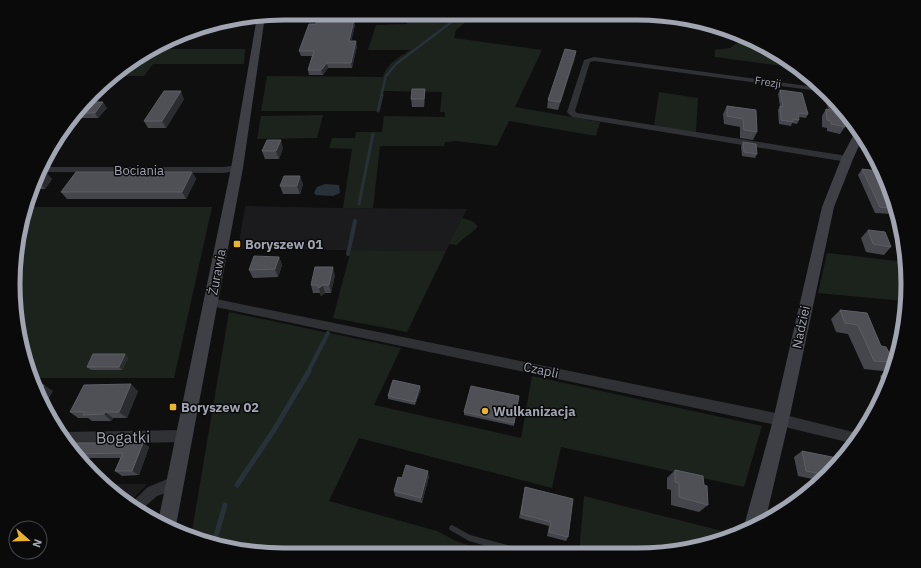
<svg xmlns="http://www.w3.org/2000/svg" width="921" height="568" font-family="'IBM Plex Sans',sans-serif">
  <rect width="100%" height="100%" fill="#0f0f10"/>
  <g fill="#1b1b1d">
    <path d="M245 206 343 208 467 209 446 251 238 249Z"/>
    <path d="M105 484H147L128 504 119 499Z"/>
  </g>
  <g fill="#1c231d">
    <path d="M409 14H475L456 30 454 38 542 50 515 107 600 122 596 136 509 121 497 146 457 141 445 142 444 146H380L373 208H343L352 149 329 148 332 138H355L356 132H382L384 116 445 117V112H440L442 92 384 91 380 111H261L267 76 383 77C386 64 400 57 410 50H368L376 25 407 24Z"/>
    <path d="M740 41 758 44 792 63V65L791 67 715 57V50L730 48Z"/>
    <path d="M153 49H245L244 64H153L144 76H115L133 59Z"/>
    <path d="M659 92 698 98 696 132 654 126Z"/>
    <path d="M323 115 317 138 257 139 261 116Z"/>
    <path d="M26 207H212L174 378H33L22 354 13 284Z"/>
    <path d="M462 218 472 221 478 226C472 234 463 237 457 245L449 244Z"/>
    <path d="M351 250 446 251 407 332 333 318Z"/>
    <path d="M827 253 906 262 907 306 904 301 818 293Z"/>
    <path d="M229 312 401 348 374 405 521 438 532 376 762 426 744 487 561 447 552 488 359 438 329 501 437 531 458 542 499 554 249 553 191 537Z"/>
    <path d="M584 496 730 533 729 537 707 546 655 554H579Z"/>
  </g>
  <path fill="#293138" d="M325 184 339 185 340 193 333 196 316 195 314 193 317 187Z"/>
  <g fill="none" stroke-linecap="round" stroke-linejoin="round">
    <path stroke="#293138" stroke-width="2.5" d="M381 96 386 76 396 64 462 14"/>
    <g stroke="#293138" stroke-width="3">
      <path d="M378 111 382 95"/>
      <path d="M359 204 373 134"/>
    </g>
    <g stroke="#293138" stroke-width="4">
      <path d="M348 254 355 221"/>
      <path d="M308 372 328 333"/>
    </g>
    <g stroke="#293138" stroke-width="5">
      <path d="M237 485 274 430 309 371"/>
      <path d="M214 543 225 505"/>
    </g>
    <path fill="#303135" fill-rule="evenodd" d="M452 525 470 535 526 550 529 551 530 554H513L469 541 450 530 449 528 450 526Z"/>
    <g fill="#303135" fill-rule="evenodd">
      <path d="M262 17 264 18 261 20 249 19Z"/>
      <path d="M594 57 822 88 826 92 594 61 590 62 575 111 577 113 847 156 851 159 847 162 572 117 567 112 584 60Z"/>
      <path d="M237 165 241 168 240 170 224 173 41 172 43 167H224Z"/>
      <path d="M211 298 781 414 861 434 855 444 781 426 211 306 207 305 206 302 207 299Z"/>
      <path d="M185 430 189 432 191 436 189 440 185 442 67 444 58 434 62 432Z"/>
      <path d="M175 476 180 478 182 483 180 488 157 496 140 511 129 505 148 487Z"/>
    </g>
    <g fill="#3f4045" fill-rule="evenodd">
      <path d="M265 16 243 168 175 531 158 522 231 168 257 17Z"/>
      <path d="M858 129 863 137 853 159 834 207 789 420 765 522 746 530 744 526 773 420 822 207 841 159 855 132Z"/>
    </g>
  </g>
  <g fill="#45464b">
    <path d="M355 25 351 41 357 46 352 68H328L323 75H309L308 70 312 56H301L299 51Z"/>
    <path d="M576 51 575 58 558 110 547 108 548 100Z"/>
    <path d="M425 89V96L424 107H412L411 99Z"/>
    <path d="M780 90 808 114 806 118 799 117V120L797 124 792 123 791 126 779 124 778 110 780 106 778 94Z"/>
    <path d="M829 94 841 105 846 112 844 114 845 127 840 134 827 131V128L822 127V116L826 109 829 110 825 101Z"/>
    <path d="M184 99 166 128H148L144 121Z"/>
    <path d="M87 102 107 108 98 118H70Z"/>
    <path d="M727 106 756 110 757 132 753 140 740 138V127L724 124 723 114Z"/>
    <path d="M743 142 757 154 755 158 742 156 741 146Z"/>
    <path d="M283 148 279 159H265L262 151Z"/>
    <path d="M872 150 887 183H884L895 203 897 210 893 214 875 213 858 175 862 169 877 171 869 154Z"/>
    <path d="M41 172 52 179 45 189H31Z"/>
    <path d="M192 172 196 179 186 199H67L61 192Z"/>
    <path d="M303 184 300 194H283L280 186Z"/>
    <path d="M868 230 891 247 884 255 866 252 861 238Z"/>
    <path d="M279 257 282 265 278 277 253 278 249 270Z"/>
    <path d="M335 275 331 293H325L321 296 320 293H313L311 285Z"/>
    <path d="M840 310 867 313 881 346 894 362 883 371 864 369 848 334 836 332 831 319Z"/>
    <path d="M125 354 128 358 122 370H91L87 367Z"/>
    <path d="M894 367 885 392 880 376 890 368Z"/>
    <path d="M421 389 415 405 388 399V396Z"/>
    <path d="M138 391 127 418H113L111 421H92L88 418H78L70 412Z"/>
    <path d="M519 396 514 426 464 415V412Z"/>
    <path d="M67 443H143L149 447 139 475 122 476 115 471 121 458H83L82 459Z"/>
    <path d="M802 451 839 463 822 481 798 476 794 457Z"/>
    <path d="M675 470 704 485 708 505 699 512 671 505V490L667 489V478Z"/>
    <path d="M429 476 422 503 395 496 394 491 402 478Z"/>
    <path d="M525 487 568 537 566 541 547 536 549 526 519 518 524 492Z"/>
  </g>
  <g fill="#2b2c2f">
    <path d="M354 20 355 25 350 46 349 41Z"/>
    <path d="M356 41 357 46 352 68 351 63Z"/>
    <path d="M576 51 575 58 558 110 560 102Z"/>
    <path d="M327 63 328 68 323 75 321 70Z"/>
    <path d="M425 89V96L424 107V99Z"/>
    <path d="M181 91 184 99 166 128 162 121Z"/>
    <path d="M103 102 107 108 98 118 95 113Z"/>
    <path d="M281 140 283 148 279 159 276 151Z"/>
    <path d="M46 172 52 179 45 189 38 181Z"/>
    <path d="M192 172 196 179 186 199 182 192Z"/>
    <path d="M300 176 303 184 300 194 297 186Z"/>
    <path d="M279 257 282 265 278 277 275 269Z"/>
    <path d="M333 267 335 275 331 293 329 285Z"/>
    <path d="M323 285 325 293 321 296 319 288Z"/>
    <path d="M125 354 128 358 122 370 119 367Z"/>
    <path d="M131 384 138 391 127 418 119 412Z"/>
    <path d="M44 385 53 391 45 405 40 392Z"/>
    <path d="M420 386 421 389 415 405V402Z"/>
    <path d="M105 412 113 418 111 421 104 414Z"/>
    <path d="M143 443 149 447 139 475 132 471Z"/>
    <path d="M428 471 429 476 422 503 421 498Z"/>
  </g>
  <g fill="#4f5056" stroke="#5c5e64">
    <path d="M317 20H354L349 41H356L351 63H327L321 70H308L314 51H299L309 24H316Z"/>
    <path d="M565 49 576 51 560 102 548 100Z"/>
    <path d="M412 89H425L424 99H411Z"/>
    <path d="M780 90 802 93 808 114 798 113 799 120 793 119V122L781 120 780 106 783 107Z"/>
    <path d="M164 91H181L162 121H144Z"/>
    <path d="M830 95 841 105 844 110 845 127 831 124V121L827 120 826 109 836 111Z"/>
    <path d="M87 102H103L95 113H76Z"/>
    <path d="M727 106 756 110 757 132 744 130 743 119 727 116Z"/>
    <path d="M267 140H281L276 151H262Z"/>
    <path d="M743 142 756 144 757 154 744 152Z"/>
    <path d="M862 169 878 171 895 203 896 209 880 207Z"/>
    <path d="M41 172H46L38 181H36Z"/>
    <path d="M76 172H192L182 192H61Z"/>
    <path d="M284 176H300L297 186H280Z"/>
    <path d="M868 230 885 232 891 247 873 244Z"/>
    <path d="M254 256 279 257 275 269 249 270Z"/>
    <path d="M315 267H333L329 285H323L319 288 317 285H311Z"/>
    <path d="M840 310 867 313 881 346 886 347 894 362 874 361 858 325 845 323Z"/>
    <path d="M93 354H125L119 367H87Z"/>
    <path d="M894 367 892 373 890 368Z"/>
    <path d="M393 380 420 386 415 402 388 396Z"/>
    <path d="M131 384 119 412H105L104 414 83 415 85 412H70L84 385Z"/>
    <path d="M36 385H44L40 392Z"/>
    <path d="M471 386 519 396 514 423 464 412Z"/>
    <path d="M67 443H143L132 471H115L123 453 77 454Z"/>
    <path d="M802 451 837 458 839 463 828 475 806 471Z"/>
    <path d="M406 465 428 471 421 498 394 491 398 477 402 478Z"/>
    <path d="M675 470 703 476 704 485 707 486 708 505 679 497V483L675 482Z"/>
    <path d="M525 487 573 499 568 537 549 532 551 522 521 514Z"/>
  </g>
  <g fill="#e9b32f" stroke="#0a0a0b" stroke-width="1.5">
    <rect x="233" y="240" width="8" height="8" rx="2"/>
    <rect x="169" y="403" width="8" height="8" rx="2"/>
    <circle cx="485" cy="411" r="4"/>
  </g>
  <g text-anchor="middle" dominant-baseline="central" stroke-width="3" stroke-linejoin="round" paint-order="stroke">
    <g font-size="11" fill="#a1a5b1" stroke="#0a0a0b">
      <text transform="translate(768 82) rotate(8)">Frezji</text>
    </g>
    <g font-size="13" fill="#a1a5b1" stroke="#0a0a0b">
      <text x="139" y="170">Bociania</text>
      <text transform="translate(217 272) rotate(-79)">Żurawia</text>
      <text transform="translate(801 327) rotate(-78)">Nadziei</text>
      <text transform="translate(541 370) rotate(12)">Czapli</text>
    </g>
    <g font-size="13" font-weight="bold" fill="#a1a5b1" stroke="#0a0a0b" text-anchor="start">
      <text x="245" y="244">Boryszew 01</text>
      <text x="181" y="407">Boryszew 02</text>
      <text x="493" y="411">Wulkanizacja</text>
    </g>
    <g font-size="16" fill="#a1a5b1" stroke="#0a0a0b">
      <text transform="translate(123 437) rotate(-1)">Bogatki</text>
    </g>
  </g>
  <path d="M0 0H921V568H0ZM284 20H637A264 264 0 0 1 901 284V284A264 264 0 0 1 637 548H284A264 264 0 0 1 20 284V284A264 264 0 0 1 284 20Z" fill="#0a0a0b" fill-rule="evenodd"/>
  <path fill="none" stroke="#a1a5b1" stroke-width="5" d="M284 20H637A264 264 0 0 1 901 284V284A264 264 0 0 1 637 548H284A264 264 0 0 1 20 284V284A264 264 0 0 1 284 20Z"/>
  <g transform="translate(28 540) rotate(110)"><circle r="19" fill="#0a0a0b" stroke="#46484d"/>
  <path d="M0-3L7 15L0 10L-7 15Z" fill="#e9b32f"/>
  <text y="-6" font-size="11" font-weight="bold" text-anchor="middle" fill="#a1a5b1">N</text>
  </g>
</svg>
